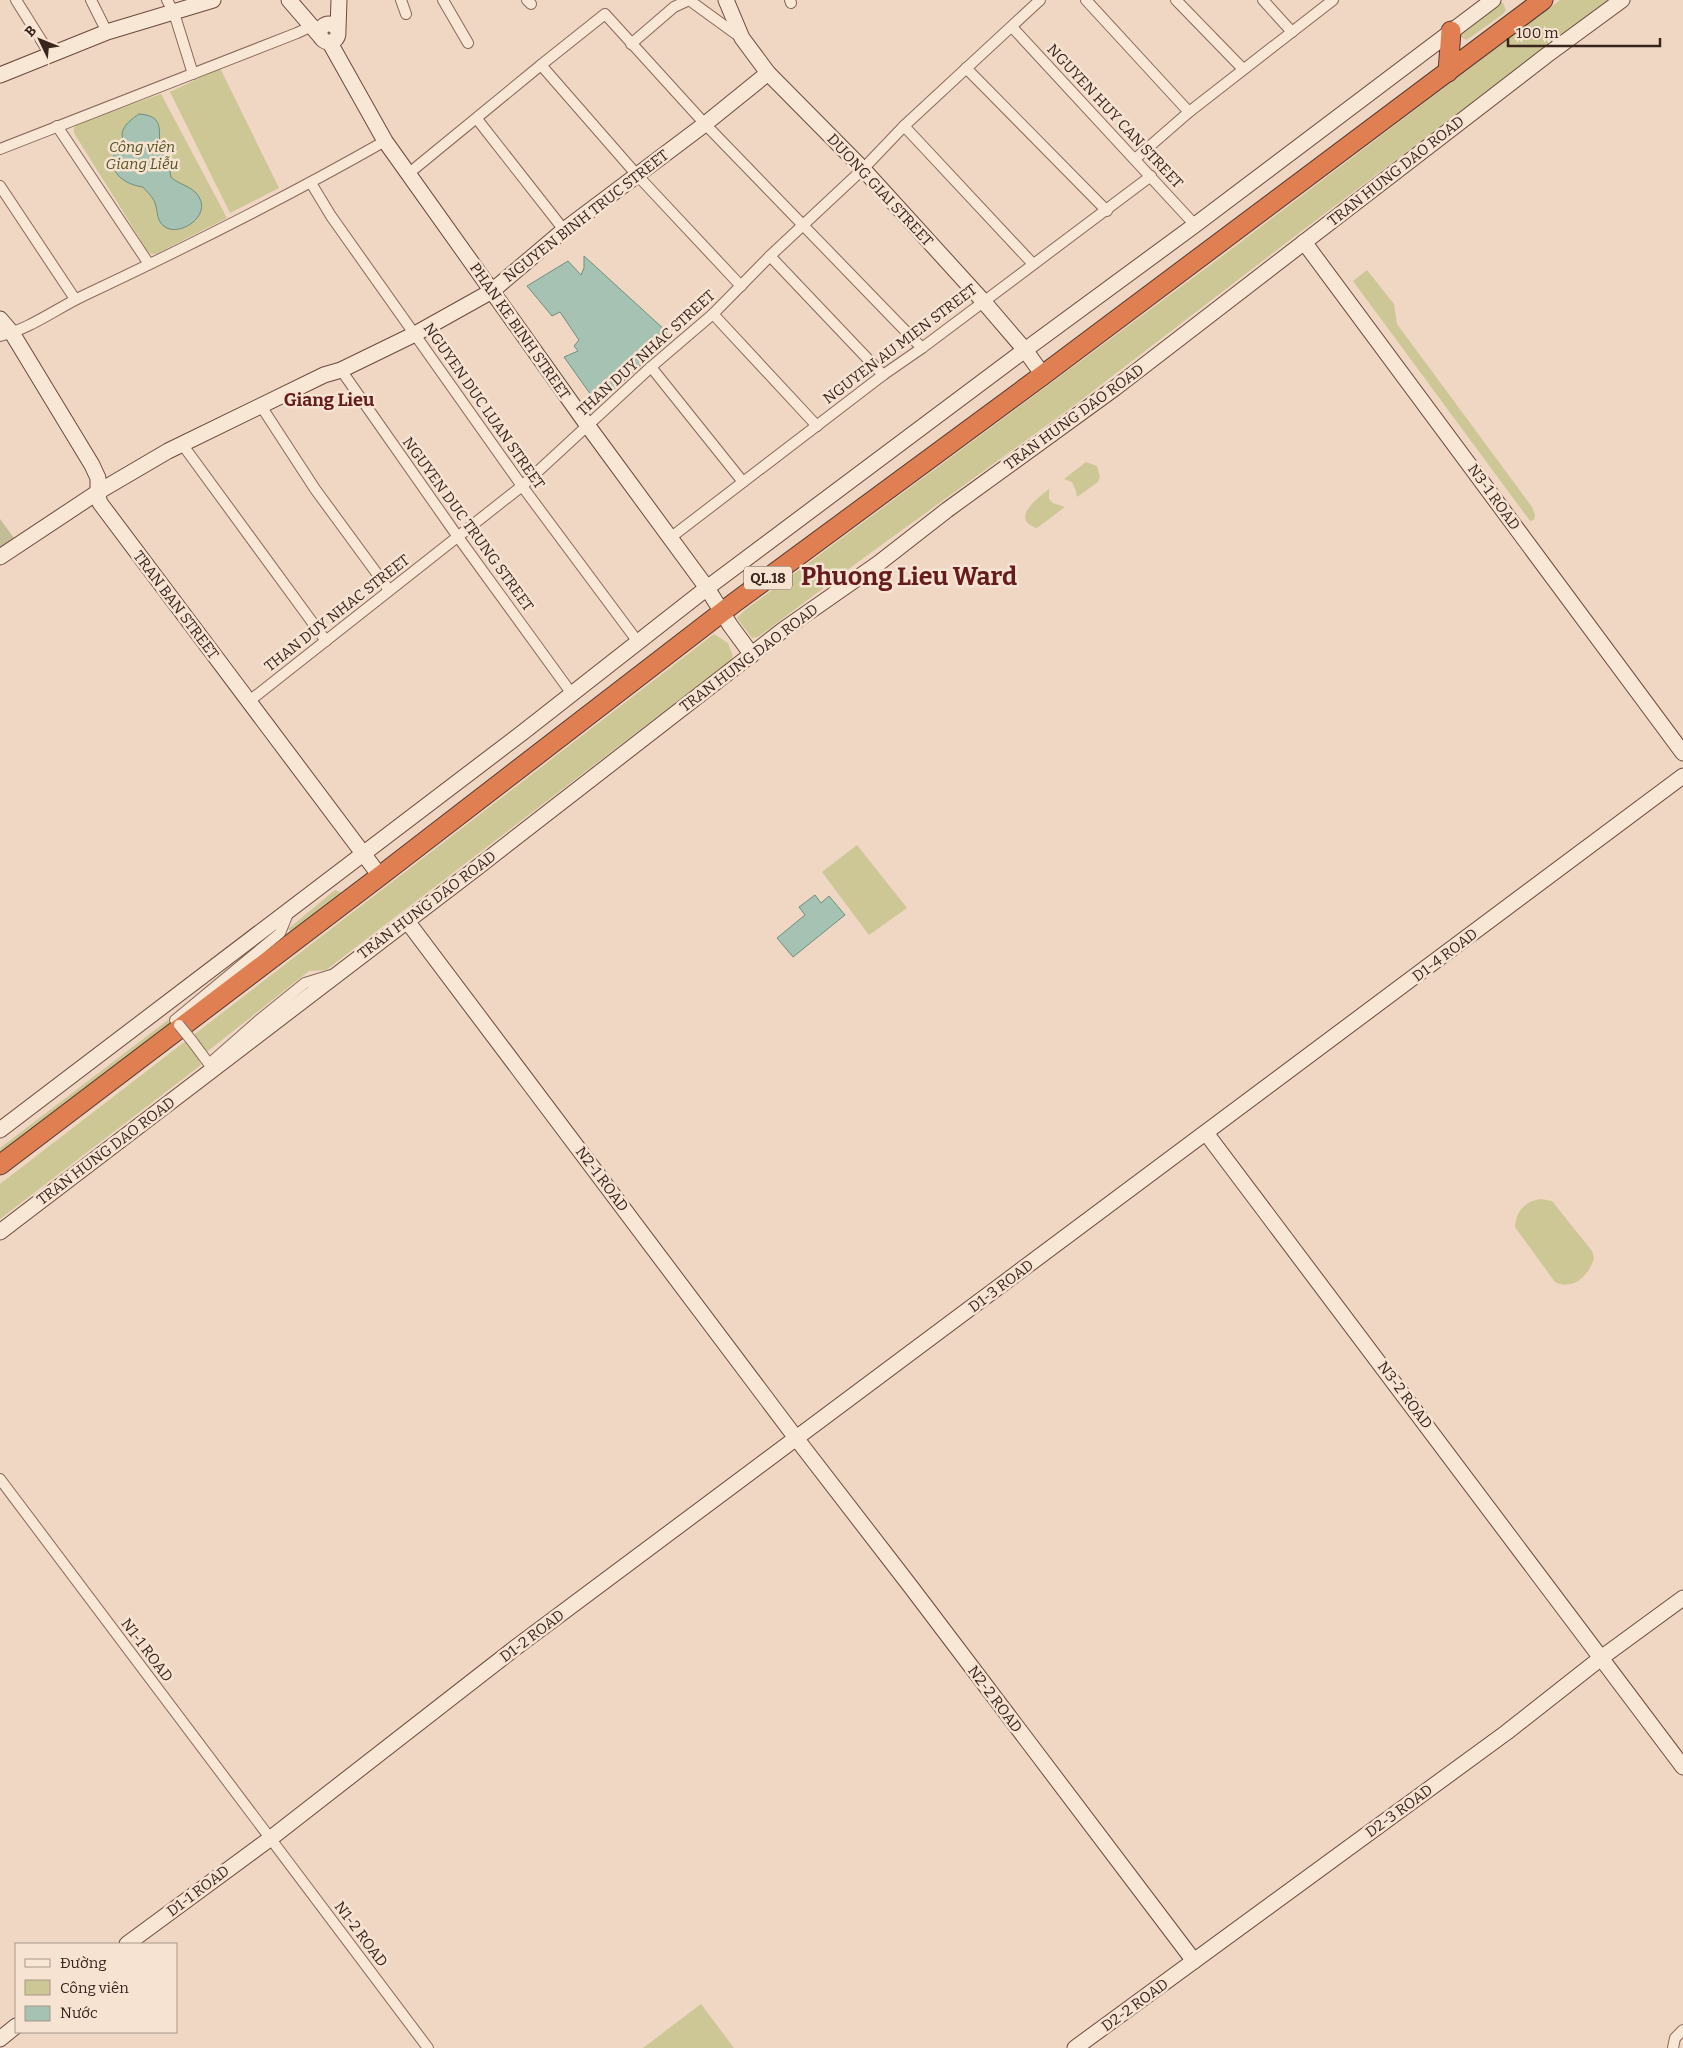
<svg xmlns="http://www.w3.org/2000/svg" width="1683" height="2048" font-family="Bitter,serif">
  <rect width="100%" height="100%" fill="#efd7c3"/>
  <g fill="#cdc796">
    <path d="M1560 0H1608L1299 233 1076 404 869 554 758 637 752 638 737 618 745 610 1217 260Z"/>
    <path d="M1500 1 1503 3 1506 10 1503 14 1471 37 1466 40 1460 36V28Z"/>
    <path d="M220 68 279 188 230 213 170 92Z"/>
    <path d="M161 94 227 218 156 254H151L147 250 74 133V128L78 123Z"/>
    <path d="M1367 270 1394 304 1397 324 1532 507 1535 515 1534 520 1530 521 1353 281Z"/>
    <path d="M1086 462 1097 466 1100 477 1098 482 1077 497 1076 491 1072 482 1064 479Z"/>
    <path d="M1049 489V499L1053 503 1065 507 1037 528C1009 519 1038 498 1049 489Z"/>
    <path d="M714 634 728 643 733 656 730 661 326 970 309 971 198 1059 201 1065 0 1219V1184Z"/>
    <path d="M857 845 907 908 869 935 822 872Z"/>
    <path d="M335 890 343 893 292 932 288 929Z"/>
    <path d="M168 1020 172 1027 0 1156V1148Z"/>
    <path d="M1541 1199 1552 1201 1592 1251 1594 1258C1589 1275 1574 1291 1555 1282L1515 1227C1516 1211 1525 1201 1541 1199Z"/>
    <path d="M701 2004 734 2048H643Z"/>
  </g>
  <path fill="#c2bd96" d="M0 519 14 538 0 547Z"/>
  <g fill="#a5c2b2" stroke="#6c907e">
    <path d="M139 114C175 116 148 146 168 160L171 177C179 185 193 186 199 197 211 216 180 237 165 227 156 221 158 211 155 203 153 197 147 192 143 187 127 185 108 174 114 155 116 150 121 146 123 142 123 139 122 137 122 134 123 125 132 119 139 114Z"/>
    <path d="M584 256 667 332C648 361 624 383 596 402L564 357 578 351 574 346 579 340 560 312 552 316 527 286 568 261 581 275 584 268Z"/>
    <path d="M815 895 821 903 829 896 845 915 793 957 777 938 805 915 799 907Z"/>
  </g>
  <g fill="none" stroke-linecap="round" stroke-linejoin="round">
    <defs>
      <g id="street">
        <path d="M16 0 51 56"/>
        <path d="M91 0 107 32"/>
        <path d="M167 0 174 13 193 74"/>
        <path d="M401 0 406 14"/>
        <path d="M443 0 468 43"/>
        <path d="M527 0 531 4"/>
        <path d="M790 0 791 3"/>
        <path d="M1086 0 1189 112"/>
        <path d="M1176 0 1243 69"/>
        <path d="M1263 0 1292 32"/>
        <path d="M1012 27 1195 225"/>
        <path d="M631 44 674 7 689 0 740 37"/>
        <path d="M541 65 605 14 705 124 922 348"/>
        <path d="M966 68 1107 211"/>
        <path d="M477 119 564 230"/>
        <path d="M57 126 149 264"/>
        <path d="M904 126 1033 264"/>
        <path d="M0 149 297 33 312 26"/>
        <path d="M1135 159 1189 112 1333 0"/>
        <path d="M408 174 541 65 637 175 741 286"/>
        <path d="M311 183 331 216 522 486 638 642"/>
        <path d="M0 186 75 299"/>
        <path d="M770 256 883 375"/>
        <path d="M713 314 817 426"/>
        <path d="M0 336C30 329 57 308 85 295 187 247 287 197 385 141"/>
        <path d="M651 367 743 482"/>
        <path d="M341 370 458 537 572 694"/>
        <path d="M261 406 315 489 389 590"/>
        <path d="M182 444 326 641"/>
        <path d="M670 538 883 375 922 348 1151 176"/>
        <path d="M248 702 522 486 651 367 713 314 770 256 863 169 904 126 1040 0"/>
        <path d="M179 1025 175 1020 280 933 289 911"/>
        <path d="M192 1041 209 1064 258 1021 305 983 331 975"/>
        <path d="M0 1479 428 2048"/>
        <path d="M1673 2048 1675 2038 1683 2030"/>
      </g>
      <g id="secondary">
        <path d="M289 0 320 36"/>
        <path d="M726 0 742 38 768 73 863 169 983 301 1025 350 1043 375"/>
        <circle cx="329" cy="33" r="9"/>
        <path d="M338 29 339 0"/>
        <path d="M330 43 385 141 588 426 707 588 730 625 752 655"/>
        <path d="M0 75 107 32 213 0"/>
        <path d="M1304 242 1683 753"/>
        <path d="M0 319 12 333 92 465 98 478V496L100 503 380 876"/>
        <path d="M0 557 98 492 168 451 324 375 341 370 415 334 492 291 564 230 705 124 768 73"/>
        <path d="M407 921 796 1438 911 1587 1194 1961"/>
        <path d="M0 1130 522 733 707 588 1025 350 1195 225 1493 0"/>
        <path d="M1206 1133 1683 1767"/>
        <path d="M0 1232 474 870 783 630 879 563 947 510 1115 388 1547 55 1622 0"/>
        <path d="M127 1944 271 1838 515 1648 1683 776"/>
        <path d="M0 2039 16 2026"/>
        <path d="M1075 2048 1507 1732 1601 1658 1683 1598"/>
      </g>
      <g id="highway">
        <path d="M1448 72 1451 31"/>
        <path d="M0 1165 380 876 734 603 1043 375 1543 0"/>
      </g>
    </defs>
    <use href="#street" stroke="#896859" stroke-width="12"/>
    <use href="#secondary" stroke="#6b493c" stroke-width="17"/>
    <use href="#highway" stroke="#57372e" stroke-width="21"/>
    <use href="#street" stroke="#f9e7d6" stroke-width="10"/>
    <use href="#secondary" stroke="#f9e7d6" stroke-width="15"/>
    <use href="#highway" stroke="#e08052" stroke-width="19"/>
    <defs>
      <path id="street-bridge" d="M179 1025 192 1041"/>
    </defs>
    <use href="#street-bridge" stroke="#896859" stroke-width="12" stroke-linecap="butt"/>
    <use href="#street-bridge" stroke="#f9e7d6" stroke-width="10"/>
  </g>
  <g text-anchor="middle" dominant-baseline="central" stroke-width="5" stroke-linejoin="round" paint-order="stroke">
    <rect fill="#f6e3d2" stroke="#725d54" stroke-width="1" x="744" y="566.5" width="48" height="23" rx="4"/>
    <g font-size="14" font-weight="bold" fill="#39241e">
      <text x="768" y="578">QL.18</text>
    </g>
    <g font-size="15" fill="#39241e" stroke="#f6e3d2">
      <text transform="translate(1115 116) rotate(47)">NGUYEN HUY CAN STREET</text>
      <text transform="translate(1396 171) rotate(-38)">TRAN HUNG DAO ROAD</text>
      <text transform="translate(880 190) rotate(47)">DUONG GIAI STREET</text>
      <text transform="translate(586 216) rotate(-38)">NGUYEN BINH TRUC STREET</text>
      <text transform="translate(520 331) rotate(55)">PHAN KE BINH STREET</text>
      <text transform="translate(900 344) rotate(-37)">NGUYEN AU MIEN STREET</text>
      <text transform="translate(646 353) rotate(-42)">THAN DUY NHAC STREET</text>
      <text transform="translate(484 406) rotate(55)">NGUYEN DUC LUAN STREET</text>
      <text transform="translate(1074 417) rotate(-36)">TRAN HUNG DAO ROAD</text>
      <text transform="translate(1494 497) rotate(54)">N3-1 ROAD</text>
      <text transform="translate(468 524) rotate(54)">NGUYEN DUC TRUNG STREET</text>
      <text transform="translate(176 605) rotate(53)">TRAN BAN STREET</text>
      <text transform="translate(337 613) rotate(-38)">THAN DUY NHAC STREET</text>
      <text transform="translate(749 658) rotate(-37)">TRAN HUNG DAO ROAD</text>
      <text transform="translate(427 905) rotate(-37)">TRAN HUNG DAO ROAD</text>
      <text transform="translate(1445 955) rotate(-37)">D1-4 ROAD</text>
      <text transform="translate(106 1151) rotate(-37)">TRAN HUNG DAO ROAD</text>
      <text transform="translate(602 1179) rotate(53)">N2-1 ROAD</text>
      <text transform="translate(1001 1286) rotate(-37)">D1-3 ROAD</text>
      <text transform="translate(1405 1395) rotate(53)">N3-2 ROAD</text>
      <text transform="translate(532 1636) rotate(-37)">D1-2 ROAD</text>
      <text transform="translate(147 1650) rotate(53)">N1-1 ROAD</text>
      <text transform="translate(995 1699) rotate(53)">N2-2 ROAD</text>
      <text transform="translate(1399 1811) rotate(-36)">D2-3 ROAD</text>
      <text transform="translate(198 1891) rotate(-37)">D1-1 ROAD</text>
      <text transform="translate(361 1934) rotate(53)">N1-2 ROAD</text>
      <text transform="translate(1135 2005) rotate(-36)">D2-2 ROAD</text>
    </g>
    <g font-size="15" font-style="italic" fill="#555624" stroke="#f6e3d2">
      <text x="142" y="147">Công viên<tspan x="142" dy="17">Giang Liễu</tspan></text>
    </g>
    <g font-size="18" font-weight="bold" fill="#661c1e" stroke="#f6e3d2">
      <text x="329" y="400">Giang Lieu</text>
    </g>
    <g font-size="25" font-weight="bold" fill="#661c1e" stroke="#f6e3d2">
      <text x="909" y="577">Phuong Lieu Ward</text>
    </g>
  </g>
  <rect x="15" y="1943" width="162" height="90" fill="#f6e3d2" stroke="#aa978a"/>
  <rect x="25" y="1959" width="25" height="8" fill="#f9e7d6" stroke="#aa978a"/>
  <text x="60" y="1968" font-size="15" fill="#39241e">Đường</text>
  <rect x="25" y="1980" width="25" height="15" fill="#cdc796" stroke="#aa978a"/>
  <text x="60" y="1993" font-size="15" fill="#39241e">Công viên</text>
  <rect x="25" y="2006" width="25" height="15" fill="#a5c2b2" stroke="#aa978a"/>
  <text x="60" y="2018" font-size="15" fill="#39241e">Nước</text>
  <g transform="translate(40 40) rotate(313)" stroke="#f6e3d2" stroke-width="4" paint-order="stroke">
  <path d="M0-4L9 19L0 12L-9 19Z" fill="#39241e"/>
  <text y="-8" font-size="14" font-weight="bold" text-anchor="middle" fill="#39241e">B</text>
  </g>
  <path d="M1508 38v8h152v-8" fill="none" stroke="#39241e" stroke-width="2.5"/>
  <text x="1516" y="38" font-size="15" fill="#39241e" stroke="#f6e3d2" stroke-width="4" paint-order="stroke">100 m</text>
</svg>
